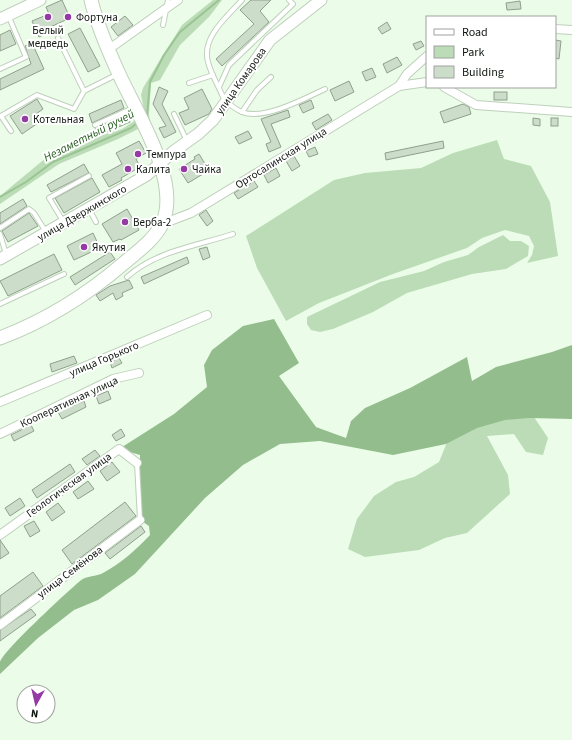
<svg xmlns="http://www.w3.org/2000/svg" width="572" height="740" font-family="'Source Sans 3',sans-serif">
  <rect width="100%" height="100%" fill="#ebfde8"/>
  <g fill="#bbdcb6">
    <path d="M213 0H222L209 17 180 45 160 80 151 83 149 113 150 123 118 139 59 164 0 204V196L47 157 65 147 122 129 145 114 141 95 143 88 163 55 182 25Z"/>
    <path d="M497 140 504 159 531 166 550 202 558 256 527 263 532 255 534 246 529 236 505 230 482 238 467 248 393 274 319 303 286 321 257 268 246 236 334 180 365 173 421 168 453 153Z"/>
    <path d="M503 235 510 241H521L529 246 528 256 506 269 472 274 407 293 373 312 333 329 320 332 311 330 307 324V317L380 282 424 271 444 262 468 255 479 247Z"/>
    <path d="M526 405 548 438 543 455 526 452 514 434 487 436 508 475 510 494 467 533 445 538 419 550 365 557 348 549 357 519 374 496 396 482 414 477 439 462 458 415Z"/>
  </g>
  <path fill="#94bd8e" d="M274 319 299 363 279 376 316 427 346 438 351 421 365 408 410 388 467 357 472 381 496 367 552 352 572 345V419L529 418 505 420 477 428 446 444 393 455 320 441 280 444 243 465 205 498 135 574 98 600 74 610 38 638 0 674C0 671 0 665 0 662 4 650 67 592 80 581 87 575 96 577 103 573 120 564 137 549 150 535L149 526 140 520V455L119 449 174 414 207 387 204 365 212 350 243 326Z"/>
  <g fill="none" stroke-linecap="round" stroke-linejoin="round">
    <g stroke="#9bc494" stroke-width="2">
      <path d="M146 117 147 116 150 82 164 55 180 32 219 0"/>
      <path d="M0 197 26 182 53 162 131 128 137 123"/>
    </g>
  </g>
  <g fill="#ccddc9" stroke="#8fa08d">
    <path d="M62 0 70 18 48 28 50 32 39 37 32 21 49 14 46 7Z"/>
    <path d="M251 0H271L260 11 269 22 222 66 216 59 254 24 240 10Z"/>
    <path d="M520 1 521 9 507 10 506 3Z"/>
    <path d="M125 16 133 25 118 36 111 27Z"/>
    <path d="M387 22 391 29 382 34 378 28Z"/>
    <path d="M80 28 100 66 88 72 68 34Z"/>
    <path d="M10 30 16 44 0 51V35Z"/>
    <path d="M555 40 561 41 559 59 555 58Z"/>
    <path d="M421 41 424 46 416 50 413 44Z"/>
    <path d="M32 43 44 69 0 90V79L31 64 25 46Z"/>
    <path d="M397 57 402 65 387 73 383 64Z"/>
    <path d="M372 68 376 77 366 81 362 72Z"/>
    <path d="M349 81 354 92 335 101 330 90Z"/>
    <path d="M159 87 168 91 162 104 176 132 164 138 159 128 166 126 153 104Z"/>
    <path d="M202 89 212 109 209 114 185 125 179 113 189 109 184 98Z"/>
    <rect x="494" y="92" width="13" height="8"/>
    <path d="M37 99 43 109 36 114 41 121 22 134 10 116Z"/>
    <path d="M121 100 124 108 92 123 89 114Z"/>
    <path d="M311 100 314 108 303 113 299 105Z"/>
    <path d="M463 104 469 107 471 114 444 123 440 112Z"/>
    <path d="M288 110 290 117 271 124 281 147 269 152 266 144 271 142 261 119Z"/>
    <path d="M127 114 130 122 98 136 95 128Z"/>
    <path d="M328 114 332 120 316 130 312 123Z"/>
    <path d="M533 118 540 119V126L533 125Z"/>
    <rect x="551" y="118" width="7" height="8"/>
    <path d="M248 131 252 138 239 144 235 137Z"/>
    <path d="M139 141 146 153 136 159 140 167 121 178 122 180 109 187 102 175 122 164 116 153Z"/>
    <path d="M443 141 444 148 386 160 385 153Z"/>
    <path d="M315 147 318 154 309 157 306 151Z"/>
    <path d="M199 154 207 167 201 170 203 174 188 183 179 169 195 159 194 157Z"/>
    <path d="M294 156 300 166 292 171 286 161Z"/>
    <path d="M84 164 89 173 51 192 47 185Z"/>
    <path d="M276 168 280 176 268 183 264 175Z"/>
    <path d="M92 178 100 192 64 213 55 198Z"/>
    <path d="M254 181 258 187 238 199 234 193Z"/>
    <path d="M23 199 27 206 0 224V213Z"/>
    <path d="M127 209 139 230 121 240 120 239 113 242 102 224Z"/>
    <path d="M206 210 213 221 207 226 199 215Z"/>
    <path d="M29 213 38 226 8 242 2 231Z"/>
    <path d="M93 233 100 248 74 260 67 246Z"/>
    <path d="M207 247 210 257 203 260 199 249Z"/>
    <path d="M110 252 115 259 75 285 70 277Z"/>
    <path d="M54 254 62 270 8 296 0 281Z"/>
    <path d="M187 257 189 263 144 284 141 277Z"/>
    <path d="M129 280 133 288 122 293 123 296 116 300 113 293 100 301 96 295 110 286Z"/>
    <path d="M74 356 77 363 52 372 50 364Z"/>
    <path d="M119 358 122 363 112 368 110 362Z"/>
    <path d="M108 391 111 399 99 404 96 396Z"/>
    <path d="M84 401 86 407 62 419 58 412Z"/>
    <path d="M31 425 34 431 14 441 11 435Z"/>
    <path d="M121 429 125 436 116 441 112 435Z"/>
    <path d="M95 450 100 456 87 465 82 459Z"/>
    <path d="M112 462 120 472 107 481 100 471Z"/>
    <path d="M70 464 75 472 37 498 32 490Z"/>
    <path d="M88 481 94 489 78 499 73 492Z"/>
    <path d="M20 498 25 506 10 516 5 508Z"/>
    <path d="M125 502 136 516 72 564 62 550Z"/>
    <path d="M58 503 65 512 52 521 46 512Z"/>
    <path d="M34 521 40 531 30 537 24 526Z"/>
    <path d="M141 526 145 532 110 559 105 553Z"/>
    <path d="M0 540 9 553 0 559Z"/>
    <path d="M33 572 43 586 0 618V596Z"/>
    <path d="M31 609 36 615 0 641V630Z"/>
  </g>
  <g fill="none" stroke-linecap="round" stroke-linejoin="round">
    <defs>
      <g id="lane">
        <path d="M242 0C228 16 201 37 208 62 211 74 218 85 223 97 227 102 235 109 242 112 263 121 306 98 325 89"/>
        <path d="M163 25 168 0"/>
        <path d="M58 38 84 91 118 74"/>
        <path d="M0 69 26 57 8 15"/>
        <path d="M189 83 213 75"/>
        <path d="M219 87 229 65 293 4 289 0"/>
        <path d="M242 112 257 90 271 77"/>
        <path d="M174 114 187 141"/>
        <path d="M95 125 133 108"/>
        <path d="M11 131 1 116 37 95 74 109 84 91"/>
        <path d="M89 209 96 222"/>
        <path d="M63 221 49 198 89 176"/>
        <path d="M0 228 29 209 34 213 46 232"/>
        <path d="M0 234 6 254"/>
        <path d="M127 277C156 251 196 246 233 234"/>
        <path d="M0 304 64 274"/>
        <path d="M137 463 140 520"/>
      </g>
      <g id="street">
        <path d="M555 29 572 30"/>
        <path d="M109 49 178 0"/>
        <path d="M399 86 407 74 427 56"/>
        <path d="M444 87 476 105 572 112"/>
        <path d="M162 224 191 213 399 86 427 82"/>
        <path d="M0 402 207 315"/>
        <path d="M0 434 113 379 139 373"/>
        <path d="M0 535 119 449 137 463"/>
        <path d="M0 625 140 520"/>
      </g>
      <g id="secondary">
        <path d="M0 19 40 0"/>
        <path d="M0 259 147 175 174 151 198 134 213 120 270 40 321 0"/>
      </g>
      <path id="primary" d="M0 338C45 321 88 294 124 263 137 252 154 240 162 224 182 182 136 112 119 74 108 50 97 25 91 0"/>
    </defs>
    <use href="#lane" stroke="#bed0bb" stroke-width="6"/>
    <use href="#street" stroke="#bed0bb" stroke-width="10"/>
    <use href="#secondary" stroke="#bed0bb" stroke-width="13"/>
    <use href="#primary" stroke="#bed0bb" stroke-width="15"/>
    <use href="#lane" stroke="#fff" stroke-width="4"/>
    <use href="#street" stroke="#fff" stroke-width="8"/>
    <use href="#secondary" stroke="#fff" stroke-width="11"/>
    <use href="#primary" stroke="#fff" stroke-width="13"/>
  </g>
  <g fill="#953aa5" stroke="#fff" stroke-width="1.5">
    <circle cx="48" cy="17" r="4"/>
    <circle cx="68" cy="17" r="4"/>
    <circle cx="25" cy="119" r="4"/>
    <circle cx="138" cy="154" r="4"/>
    <circle cx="128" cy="169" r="4"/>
    <circle cx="184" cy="169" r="4"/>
    <circle cx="125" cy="222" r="4"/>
    <circle cx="84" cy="247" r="4"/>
  </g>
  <g text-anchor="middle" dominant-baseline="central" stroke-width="4" stroke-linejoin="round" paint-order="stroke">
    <g font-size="11" fill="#0f160f" stroke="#fff" text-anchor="start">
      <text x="76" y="17">Фортуна</text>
      <text x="48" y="30" text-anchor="middle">Белый<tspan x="48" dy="13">медведь</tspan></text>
      <text x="33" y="119">Котельная</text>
      <text x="146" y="154">Темпура</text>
      <text x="136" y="169">Калита</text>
      <text x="192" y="169">Чайка</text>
      <text x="133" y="222">Верба-2</text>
      <text x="92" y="247">Якутия</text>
    </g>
    <g font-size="11" fill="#0f160f" stroke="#fff">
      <text transform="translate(241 81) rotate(-55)">улица Комарова</text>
      <text transform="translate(281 158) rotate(-32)">Ортосалинская улица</text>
      <text transform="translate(82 213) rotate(-30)">улица Дзержинского</text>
      <text transform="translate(104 359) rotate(-23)">улица Горького</text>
      <text transform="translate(69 402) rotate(-25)">Кооперативная улица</text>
      <text transform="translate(69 485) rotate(-36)">Геологическая улица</text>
      <text transform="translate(70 572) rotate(-37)">улица Семёнова</text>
    </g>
    <g font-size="12" font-style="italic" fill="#265c1f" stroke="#fff">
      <text transform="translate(89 136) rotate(-27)">Незаметный ручей</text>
    </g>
  </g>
  <rect x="426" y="16" width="130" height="72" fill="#ffffff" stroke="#9fa29f"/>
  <rect x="434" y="29" width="20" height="6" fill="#ffffff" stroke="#9fa29f"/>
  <text x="462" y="36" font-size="12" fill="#0f160f">Road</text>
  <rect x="434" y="46" width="20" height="12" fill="#bbdcb6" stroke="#9fa29f"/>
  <text x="462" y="56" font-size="12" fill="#0f160f">Park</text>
  <rect x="434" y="66" width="20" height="12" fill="#ccddc9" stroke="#9fa29f"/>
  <text x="462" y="76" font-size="12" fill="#0f160f">Building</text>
  <g transform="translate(36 704) rotate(188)"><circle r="19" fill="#ffffff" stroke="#9fa29f"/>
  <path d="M0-3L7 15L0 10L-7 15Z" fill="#953aa5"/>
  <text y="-6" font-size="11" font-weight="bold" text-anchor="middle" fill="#0f160f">N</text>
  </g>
</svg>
